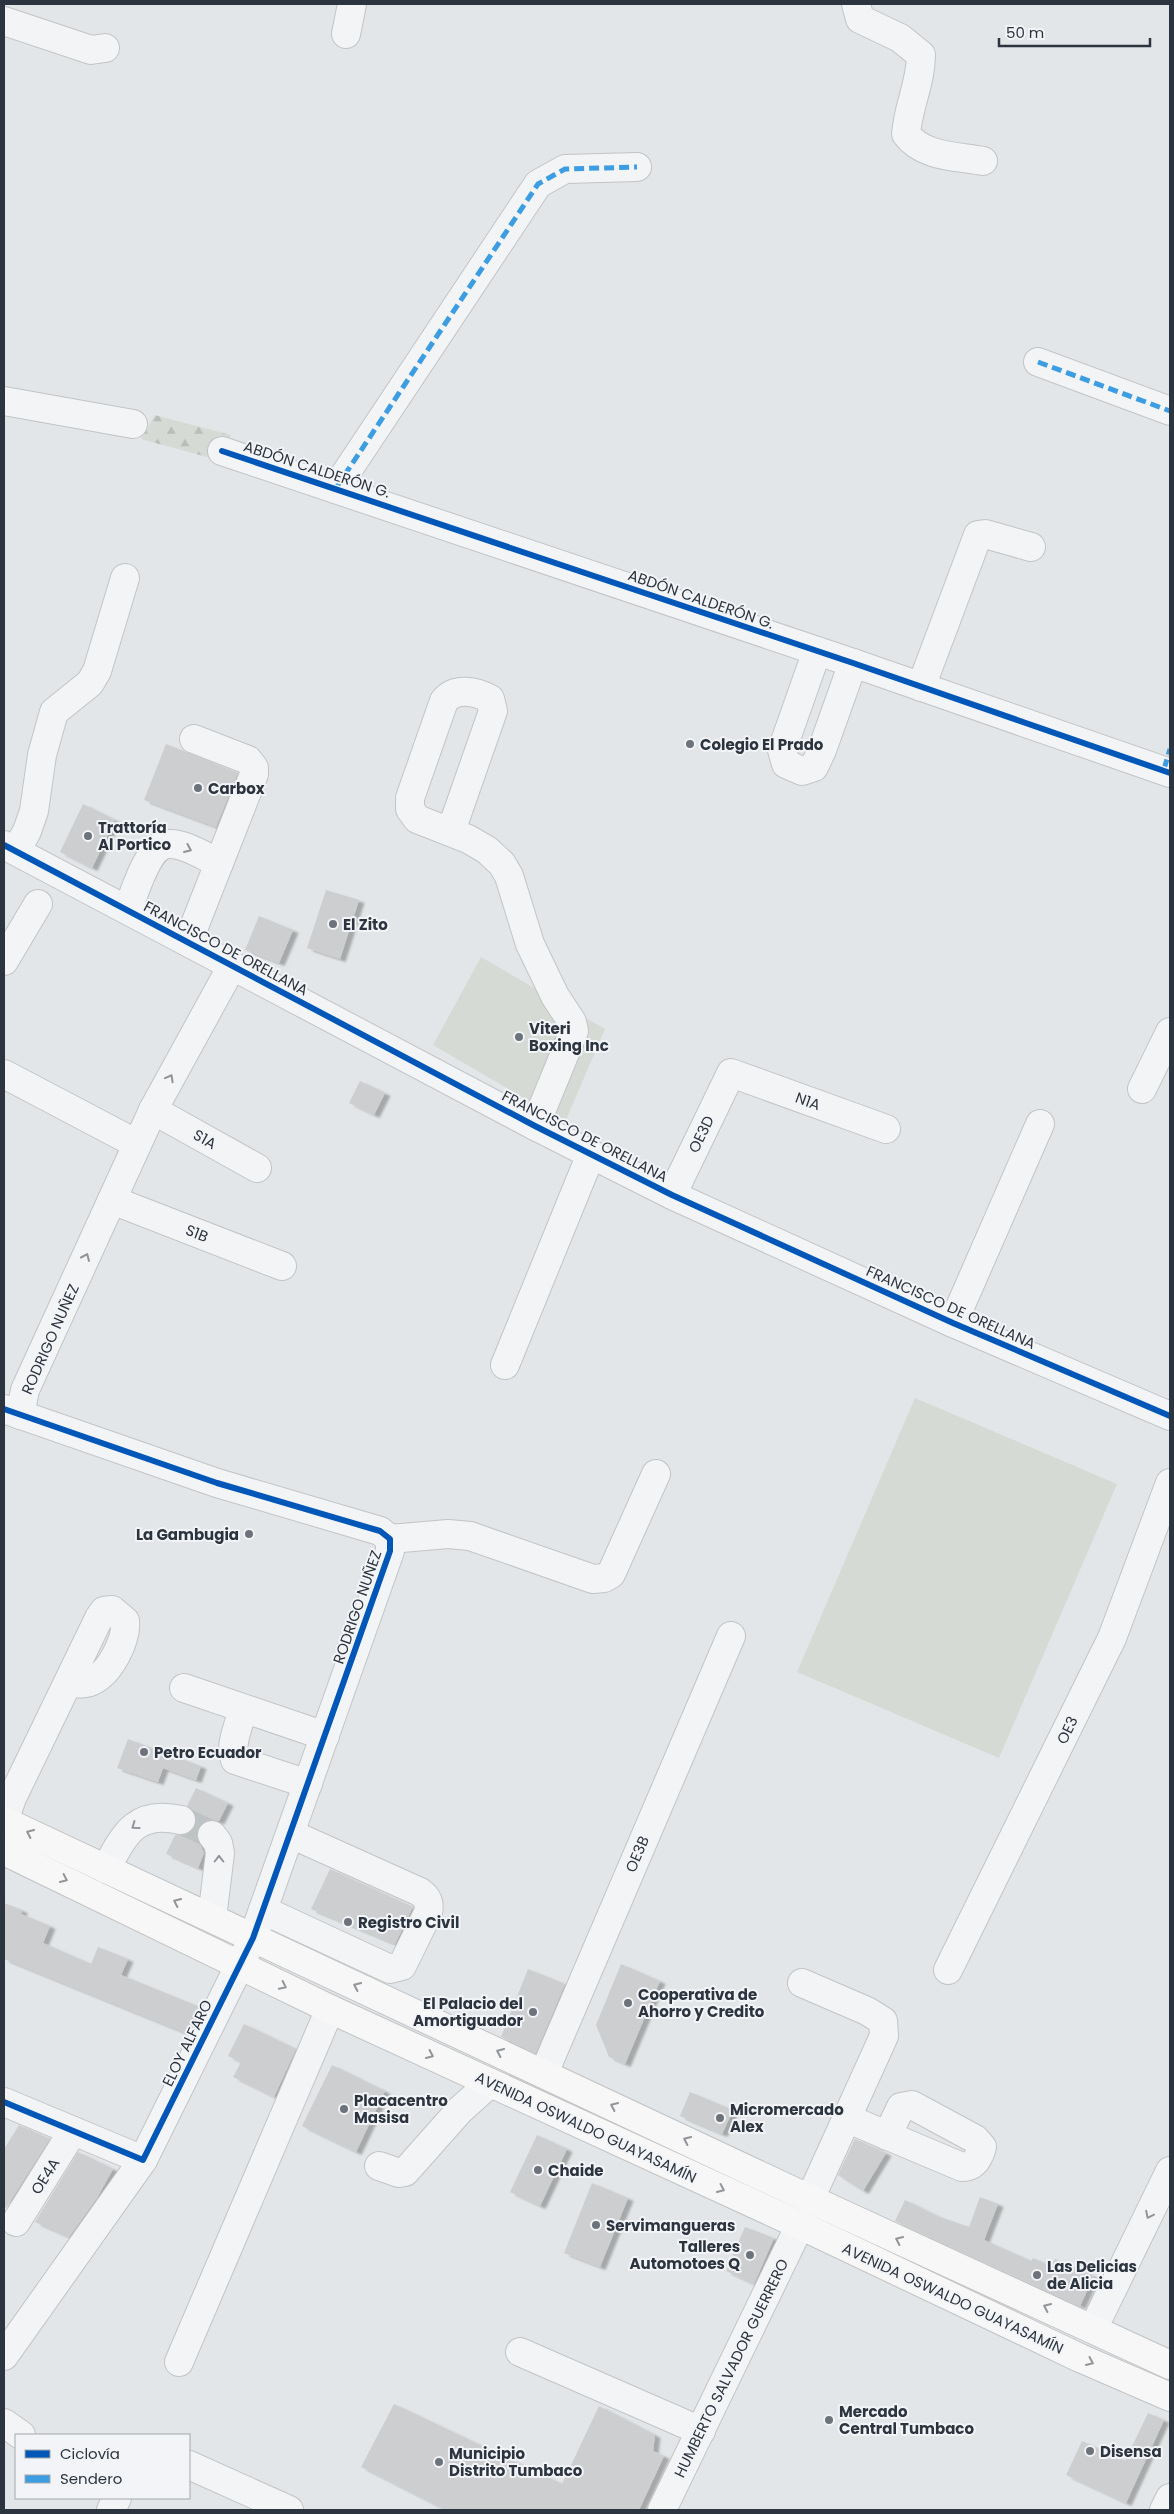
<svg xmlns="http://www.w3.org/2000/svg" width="1174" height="2514" font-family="Poppins,sans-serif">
  <defs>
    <pattern id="forest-firs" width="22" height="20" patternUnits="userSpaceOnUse" patternTransform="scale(1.25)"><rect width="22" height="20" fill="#d5dbd4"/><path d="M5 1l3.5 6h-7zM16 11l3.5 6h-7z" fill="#b7bdb7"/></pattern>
    <filter id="shadow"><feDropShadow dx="5.5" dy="3" stdDeviation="1" flood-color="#0004"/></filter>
  </defs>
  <rect width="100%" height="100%" fill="#e3e6e8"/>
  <g fill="#d5dbd4">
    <path d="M481 957 605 1029 565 1122 433 1045Z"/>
    <path d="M915 1398 1117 1484 999 1758 797 1672Z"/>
  </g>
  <path fill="url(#forest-firs)" d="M155 415 231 435 218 460 141 439Z"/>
  <g fill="#ccced0" filter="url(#shadow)">
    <path d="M166 744 238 773 216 827 144 800Z"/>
    <path d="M83 804 115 820 92 868 60 852Z"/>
    <path d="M326 890 359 900 340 959 307 948Z"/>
    <path d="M259 916 293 930 279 963 245 950Z"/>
    <path d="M360 1081 385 1093 374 1115 349 1103Z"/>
    <path d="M128 1739 201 1766 196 1780 163 1768 158 1782 117 1768Z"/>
    <path d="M196 1788 228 1803 219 1821 210 1820 202 1823 198 1828 197 1837 204 1853 198 1868 166 1854 175 1835H186L194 1829 196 1823V1815L187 1806Z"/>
    <path d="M330 1869 413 1907 395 1944 311 1909Z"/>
    <path d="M4 1903 22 1910 21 1914 50 1926 43 1943 91 1964 98 1947 128 1959 121 1975 200 2007 188 2034 4 1959Z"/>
    <path d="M621 1964 660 1981 625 2064 609 2057 596 2025Z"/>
    <path d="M528 1969 565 1984 536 2053 501 2037Z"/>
    <path d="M244 2024 296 2049 274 2097 233 2077 241 2062 228 2056Z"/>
    <path d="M332 2065 385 2091 356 2152 302 2126Z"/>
    <path d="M690 2092 733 2110 722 2134 680 2116Z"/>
    <path d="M19 2125 50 2139 6 2208 4 2207V2149Z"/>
    <path d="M537 2135 567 2149 540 2206 510 2192Z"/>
    <path d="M855 2139 886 2153 863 2191 838 2175Z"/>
    <path d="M78 2152 113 2169 97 2198 69 2237 35 2222Z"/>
    <path d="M592 2183 628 2198 600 2267 564 2253Z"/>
    <path d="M980 2197 998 2204 984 2240 1031 2261 1033 2258 1051 2266 1055 2259 1094 2276 1080 2306 895 2221 905 2200 937 2216 969 2227Z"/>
    <path d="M745 2227 774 2238 754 2284 726 2271Z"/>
    <path d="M394 2404 562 2484 599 2406 655 2435 653 2451 664 2456 639 2510H446L361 2467Z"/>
    <path d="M1148 2413 1164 2420 1126 2503 1066 2475 1082 2441 1125 2461Z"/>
  </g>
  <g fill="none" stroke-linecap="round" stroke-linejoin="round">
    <path stroke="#bec3c6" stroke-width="28" stroke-dasharray="28 14" stroke-linecap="butt" d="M181 1820 212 1835"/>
    <defs>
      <g id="minor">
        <path d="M856 4 860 19 900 38 921 55C921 82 908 107 906 134 923 157 956 156 983 161"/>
        <path d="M4 21 91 50 105 48"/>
        <path d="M346 34 352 4"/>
        <path d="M1038 362 1170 411"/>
        <path d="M4 401 133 424"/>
        <path d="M222 451 853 663 1170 773"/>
        <path d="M336 488 538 184 565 169 637 167"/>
        <path d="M817 651 782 750 786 764 802 771 814 767 822 750 853 663"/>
        <path d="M921 687 978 535 985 534 1031 547"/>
        <path d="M451 831 493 711 490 699C476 691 455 687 444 701L410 798V809L417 819 468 839 487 850 502 864 509 876 530 944 555 996 572 1022 574 1031 535 1126"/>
        <path d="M4 845 535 1126 672 1195 953 1323 1170 1416"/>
        <path d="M16 851 27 831 34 811 42 755 54 712 90 683 97 671 125 578"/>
        <path d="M128 909C135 892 148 844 169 844 185 843 205 857 219 863"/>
        <path d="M188 942 254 774V768L248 760 194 739"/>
        <path d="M4 961 38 904"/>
        <path d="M4 1074 137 1144"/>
        <path d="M1142 1089 1170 1032"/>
        <path d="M153 1110 257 1168"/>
        <path d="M672 1195 731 1073 886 1129"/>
        <path d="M112 1200 282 1266"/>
        <path d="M953 1323 1040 1124"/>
        <path d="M505 1365 591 1154"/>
        <path d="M4 1409 217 1483 380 1531 390 1539V1551L253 1938 143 2160 4 2356"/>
        <path d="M20 1415 25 1390 153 1110 232 966"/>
        <path d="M390 1539 448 1534 470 1536 593 1579 604 1578 611 1574 656 1474"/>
        <path d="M184 1688 325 1736"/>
        <path d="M243 1710C239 1725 229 1745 235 1760L308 1784"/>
        <path d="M4 1821 12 1798 99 1618 104 1611 112 1610 125 1621C127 1640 110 1673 92 1681 85 1685 77 1683 69 1683"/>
        <path d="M106 1869C125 1833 136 1810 181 1820"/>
        <path d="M263 1910 390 1969 402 1966 428 1913C430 1903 428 1898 420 1892L291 1834"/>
        <path d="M212 1918 220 1853 218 1843 212 1835"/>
        <path d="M948 1970 1112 1638 1170 1483"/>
        <path d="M802 1983 867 2011 883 2021 884 2036 810 2199"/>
        <path d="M544 2073 731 1636"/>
        <path d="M4 2102 143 2160"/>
        <path d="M846 2118 962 2167C974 2167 979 2158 982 2147L975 2139 912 2105 901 2107 887 2136"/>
        <path d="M379 2166 399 2173 405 2172 460 2110 490 2083"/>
        <path d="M16 2222 73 2131"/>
        <path d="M1093 2329 1170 2171"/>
        <path d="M520 2352 701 2431"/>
        <path d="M179 2362 330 2009"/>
        <path d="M4 2423 21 2435"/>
        <path d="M189 2465 289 2510"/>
        <path d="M111 2510 117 2498"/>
        <path d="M662 2510 800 2225"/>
        <path d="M1164 2510 1170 2498"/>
      </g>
      <g id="major">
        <path d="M4 1821 810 2199 1170 2365"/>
        <path d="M4 1851 330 2009 800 2225 1080 2358 1170 2397"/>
      </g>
    </defs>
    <use href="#minor" stroke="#c2c4c6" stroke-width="30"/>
    <use href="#major" stroke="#c0c3c5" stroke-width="30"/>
    <use href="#minor" stroke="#f3f4f5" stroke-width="28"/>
    <use href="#major" stroke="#f7f7f7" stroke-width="28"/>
    <g stroke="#3d9de3" stroke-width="5" stroke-dasharray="10 5" stroke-linecap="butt">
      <path d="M1038 362 1170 411"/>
      <path d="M336 488 538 184 565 169 637 167"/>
      <path d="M1164 769 1170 749"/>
    </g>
    <defs>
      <g id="cycleway">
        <path d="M222 451 853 663 1170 773"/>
        <path d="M4 845 535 1126 672 1195 953 1323 1170 1416"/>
        <path d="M4 1409 217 1483 380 1531 390 1539V1551L253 1938 143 2160 4 2102"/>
      </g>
    </defs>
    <use href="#cycleway" stroke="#f2f4f7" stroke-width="9"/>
    <use href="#cycleway" stroke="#0057b8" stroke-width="6"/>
  </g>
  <defs><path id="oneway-chevron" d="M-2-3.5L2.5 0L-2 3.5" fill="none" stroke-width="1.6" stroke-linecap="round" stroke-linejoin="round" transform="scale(1.25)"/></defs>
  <g stroke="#90949a">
    <use href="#oneway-chevron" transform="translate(188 849) rotate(23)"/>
    <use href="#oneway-chevron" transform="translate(170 1078) rotate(-61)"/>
    <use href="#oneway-chevron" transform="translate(86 1257) rotate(-66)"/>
    <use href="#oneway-chevron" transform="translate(135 1826) rotate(144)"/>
    <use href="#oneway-chevron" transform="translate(219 1859) rotate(-90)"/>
    <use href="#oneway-chevron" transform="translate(1149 2215) rotate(116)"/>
  </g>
  <g stroke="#92969b">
    <use href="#oneway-chevron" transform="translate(30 1833) rotate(-155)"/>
    <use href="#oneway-chevron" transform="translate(64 1879) rotate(25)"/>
    <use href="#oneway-chevron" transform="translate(177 1902) rotate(-155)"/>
    <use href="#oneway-chevron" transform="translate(283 1986) rotate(26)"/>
    <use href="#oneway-chevron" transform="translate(357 1986) rotate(-155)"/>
    <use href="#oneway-chevron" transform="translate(500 2052) rotate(-155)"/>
    <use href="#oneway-chevron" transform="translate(430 2055) rotate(25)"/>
    <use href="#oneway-chevron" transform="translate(614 2106) rotate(-155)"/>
    <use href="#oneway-chevron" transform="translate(687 2140) rotate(-155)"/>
    <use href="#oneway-chevron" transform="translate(721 2189) rotate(25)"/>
    <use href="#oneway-chevron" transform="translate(899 2240) rotate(-155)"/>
    <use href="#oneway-chevron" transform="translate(1047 2307) rotate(-155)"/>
    <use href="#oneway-chevron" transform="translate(1090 2362) rotate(24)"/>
  </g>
  <g fill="#6c737a" stroke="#f2f4f7" stroke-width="2">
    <circle cx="690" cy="744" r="5"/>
    <circle cx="198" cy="788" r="5"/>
    <circle cx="88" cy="836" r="5"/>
    <circle cx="333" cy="924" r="5"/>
    <circle cx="519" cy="1037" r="5"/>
    <circle cx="249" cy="1534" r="5"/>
    <circle cx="144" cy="1752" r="5"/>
    <circle cx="348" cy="1922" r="5"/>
    <circle cx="628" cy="2003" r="5"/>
    <circle cx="533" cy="2012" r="5"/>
    <circle cx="344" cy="2109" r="5"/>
    <circle cx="720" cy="2118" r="5"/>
    <circle cx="538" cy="2170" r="5"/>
    <circle cx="596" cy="2225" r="5"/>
    <circle cx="750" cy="2255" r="5"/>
    <circle cx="1037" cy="2275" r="5"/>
    <circle cx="829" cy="2420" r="5"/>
    <circle cx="1090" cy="2451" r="5"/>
    <circle cx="439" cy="2462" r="5"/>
  </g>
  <g text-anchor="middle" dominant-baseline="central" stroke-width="4" stroke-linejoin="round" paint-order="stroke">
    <g font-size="15" fill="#2c353f" stroke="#f2f4f7">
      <text transform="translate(317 469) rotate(18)">ABDÓN CALDERÓN G.</text>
      <text transform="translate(701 599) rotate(19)">ABDÓN CALDERÓN G.</text>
      <text transform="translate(226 948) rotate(28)">FRANCISCO DE ORELLANA</text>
      <text transform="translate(808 1101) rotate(20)">N1A</text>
      <text transform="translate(701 1134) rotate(-64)">OE3D</text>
      <text transform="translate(585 1136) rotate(27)">FRANCISCO DE ORELLANA</text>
      <text transform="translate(205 1139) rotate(29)">S1A</text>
      <text transform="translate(197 1233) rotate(21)">S1B</text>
      <text transform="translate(951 1307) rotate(24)">FRANCISCO DE ORELLANA</text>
      <text transform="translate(50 1339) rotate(-66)">RODRIGO NUÑEZ</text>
      <text transform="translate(357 1607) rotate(-71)">RODRIGO NUÑEZ</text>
      <text transform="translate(1067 1730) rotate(-64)">OE3</text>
      <text transform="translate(637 1854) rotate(-67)">OE3B</text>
      <text transform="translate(187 2043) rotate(-64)">ELOY ALFARO</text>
      <text transform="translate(586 2127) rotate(25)">AVENIDA OSWALDO GUAYASAMÍN</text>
      <text transform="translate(45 2176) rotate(-58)">OE4A</text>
      <text transform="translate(953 2298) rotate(25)">AVENIDA OSWALDO GUAYASAMÍN</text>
      <text transform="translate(731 2368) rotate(-64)">HUMBERTO SALVADOR GUERRERO</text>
    </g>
    <g font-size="15" font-weight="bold" fill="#2c353f" stroke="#f2f4f7" text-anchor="start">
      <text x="700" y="744">Colegio El Prado</text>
      <text x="208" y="788">Carbox</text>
      <text x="98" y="827">Trattoría<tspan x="98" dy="17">Al Portico</tspan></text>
      <text x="343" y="924">El Zito</text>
      <text x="529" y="1028">Viteri<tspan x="529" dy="17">Boxing Inc</tspan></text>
      <text x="239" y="1534" text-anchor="end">La Gambugia</text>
      <text x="154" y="1752">Petro Ecuador</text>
      <text x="358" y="1922">Registro Civil</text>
      <text x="638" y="1994">Cooperativa de<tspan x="638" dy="17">Ahorro y Credito</tspan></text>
      <text x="523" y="2003" text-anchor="end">El Palacio del<tspan x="523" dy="17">Amortiguador</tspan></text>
      <text x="354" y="2100">Placacentro<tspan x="354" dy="17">Masisa</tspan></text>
      <text x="730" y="2109">Micromercado<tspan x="730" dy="17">Alex</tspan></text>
      <text x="548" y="2170">Chaide</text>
      <text x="606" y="2225">Servimangueras</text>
      <text x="740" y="2246" text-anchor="end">Talleres<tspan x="740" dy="17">Automotoes Q</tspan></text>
      <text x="1047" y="2266">Las Delicias<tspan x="1047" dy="17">de Alicia</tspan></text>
      <text x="839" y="2411">Mercado<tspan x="839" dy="17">Central Tumbaco</tspan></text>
      <text x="1100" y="2451">Disensa</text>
      <text x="449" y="2453">Municipio<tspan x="449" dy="17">Distrito Tumbaco</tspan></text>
    </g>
  </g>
  <rect width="1174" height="2514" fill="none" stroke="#2c353f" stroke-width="10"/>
  <rect x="15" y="2434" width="175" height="65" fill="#f2f4f7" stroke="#a3a8ad"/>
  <rect x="25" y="2450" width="25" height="8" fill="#0057b8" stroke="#a3a8ad"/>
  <text x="60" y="2459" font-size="15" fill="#2c353f">Ciclovía</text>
  <rect x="25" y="2475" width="25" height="8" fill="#3d9de3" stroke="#a3a8ad"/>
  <text x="60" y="2484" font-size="15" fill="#2c353f">Sendero</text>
  <path d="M999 38v8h151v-8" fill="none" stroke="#2c353f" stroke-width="2.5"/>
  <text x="1006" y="38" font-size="15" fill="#2c353f" stroke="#f2f4f7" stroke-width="4" paint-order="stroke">50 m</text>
</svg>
